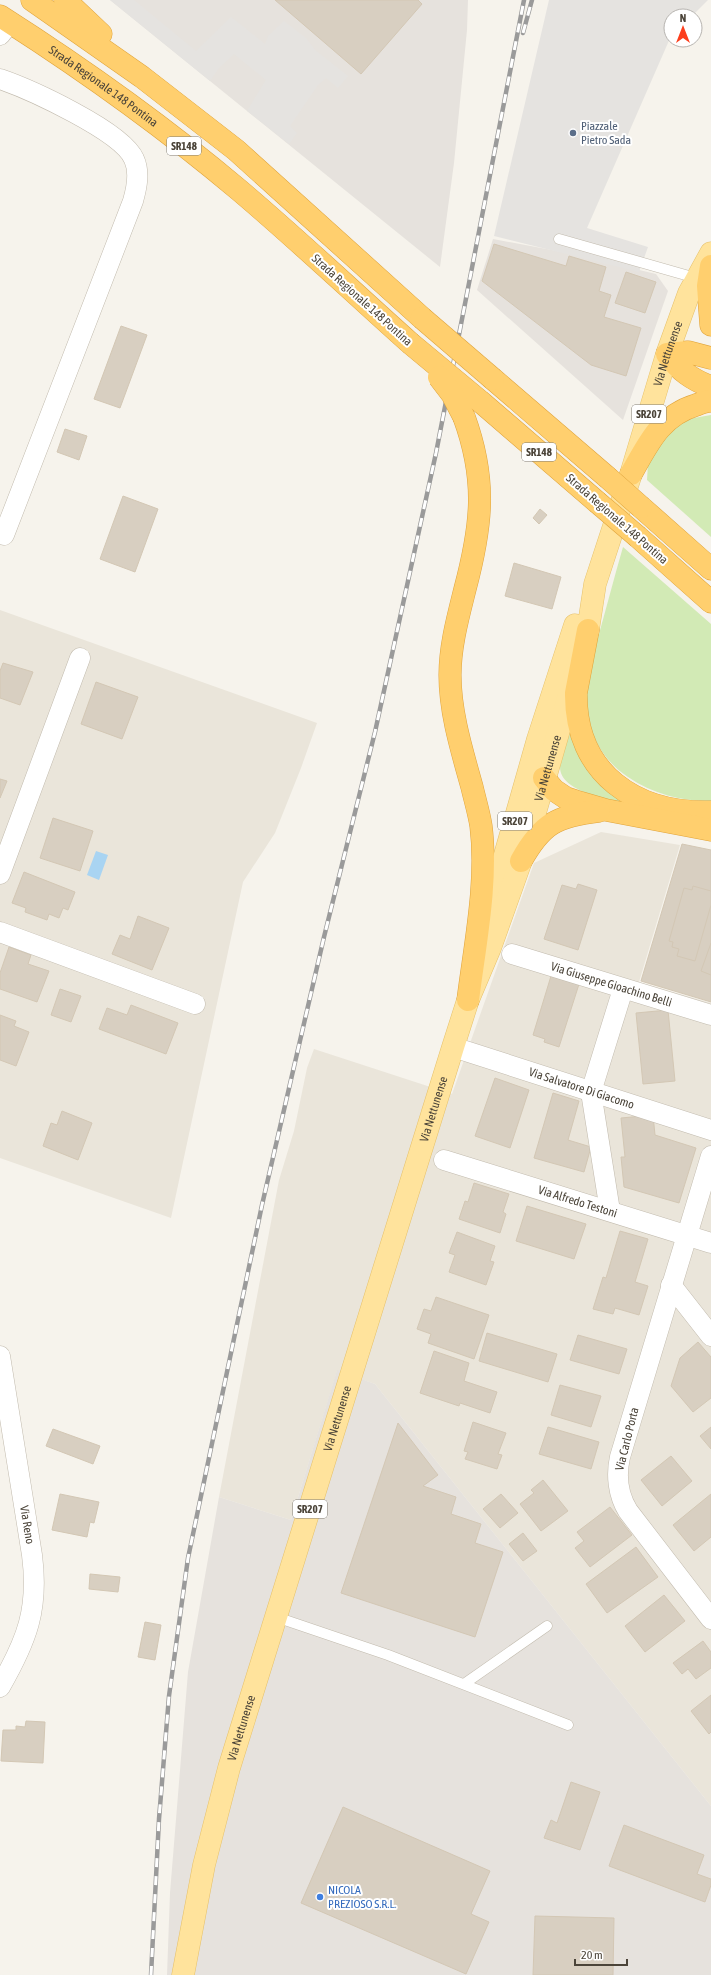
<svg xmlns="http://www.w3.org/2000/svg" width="711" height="1975" font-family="'Asap Condensed',sans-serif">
  <rect width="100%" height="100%" fill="#f6f3ec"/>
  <g fill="#eae5da">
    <path d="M0 610 317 723 301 768 275 833 243 882 171 1218 0 1158Z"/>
    <path d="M601 832 680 845 639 982 711 1003V1806L375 1384 337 1371 291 1520 219 1497 279 1180 294 1131 307 1068 314 1049 452 1094 534 863Z"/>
  </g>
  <g fill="#e6e2dd">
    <path d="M110 0H468L467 30 454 163 440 267Z"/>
    <path d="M493 239 568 253 656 274 668 291 623 420 477 290Z"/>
    <path d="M337 1370 375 1384 711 1806V1975H167L170 1893 188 1672 219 1497 291 1520Z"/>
  </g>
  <g fill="#d2eab5">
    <path d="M711 415V537L647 480 648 463 668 432 688 419Z"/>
    <path d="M623 547 711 624V801C681 801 653 794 628 777 602 760 589 734 585 703 583 687 593 657 597 641 606 609 614 578 623 547Z"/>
    <path d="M572 719 631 805C611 799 559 793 560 766 560 753 568 732 572 719Z"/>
  </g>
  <g fill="#e5e3e0">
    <path d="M110 0H134L196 51 231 17 265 44 268 36 284 21 306 38 315 50 348 76 338 88 326 78 318 85 290 126 297 133 289 144 247 111 266 80 234 54 219 68 210 81Z"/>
    <path d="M549 0H708L692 16H671V36L587 228 648 247 639 272 494 236Z"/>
  </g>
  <path fill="#a9d4f2" d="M96 851 108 855 99 880 87 875Z"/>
  <g fill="#d8cfc1" stroke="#d3c7b4">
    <path d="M275 0H418L422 4 361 74Z"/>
    <path d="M494 244 566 266 569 256 606 267 599 291 611 295 604 317 641 328 626 376 591 365 482 281Z"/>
    <path d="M626 272 656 282 645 313 615 303Z"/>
    <path d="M121 326 147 335 120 408 94 399Z"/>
    <path d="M65 429 87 436 79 460 57 452Z"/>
    <path d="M123 496 158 509 135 572 100 559Z"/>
    <path d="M540 509 547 515 539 524 533 518Z"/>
    <path d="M514 563 561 577 552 609 505 596Z"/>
    <path d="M3 663 33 672 20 705 0 698V671Z"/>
    <path d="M96 682 138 697 122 739 81 724Z"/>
    <path d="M0 779 7 781 0 798Z"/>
    <path d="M53 818 93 831 80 871 40 858Z"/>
    <path d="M682 844 711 850V1002L641 981Z"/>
    <path d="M24 872 75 892 68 910 63 908 59 918 49 914 47 920 25 912 26 908 12 903Z"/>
    <path d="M578 884 597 890 578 950 544 939 562 885 576 889Z"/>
    <path d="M693 886 711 891V905L695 961 677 956 679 949 672 947 673 942 669 941 684 888 692 890Z"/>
    <path d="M138 916 169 928 152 970 112 954 120 935 130 939Z"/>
    <path d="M711 943V975L701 971Z"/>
    <path d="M9 947 31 955 28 964 49 971 37 1002 0 989V973Z"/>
    <path d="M551 976 580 981 559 1047 544 1042 545 1039 533 1035Z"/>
    <path d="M60 989 81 996 71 1022 51 1015Z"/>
    <path d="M131 1005 178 1023 166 1054 99 1029 107 1008 127 1015Z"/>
    <path d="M668 1010 675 1081 643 1084 636 1013Z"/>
    <path d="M0 1015 16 1021 14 1026 29 1032 16 1066 0 1060Z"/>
    <path d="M495 1078 529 1090 510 1148 475 1136Z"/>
    <path d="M553 1093 579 1101 568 1140 591 1147 584 1172 534 1158Z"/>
    <path d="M62 1111 92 1123 78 1160 43 1146 51 1123 57 1125Z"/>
    <path d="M653 1115 655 1135 696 1148 679 1203 624 1187 621 1157H625L621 1118Z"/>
    <path d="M474 1183 509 1194 503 1212 506 1214 500 1233 459 1219 465 1201 468 1202Z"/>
    <path d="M527 1206 586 1224 574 1259 516 1241Z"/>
    <path d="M620 1231 648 1239 635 1282 648 1286 639 1315 615 1308 613 1314 593 1309 603 1277 606 1278Z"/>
    <path d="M457 1232 495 1246 490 1261 494 1262 486 1285 449 1272 455 1255 449 1253Z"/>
    <path d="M436 1297 489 1315 474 1359 428 1343 431 1334 417 1329 424 1309 431 1311Z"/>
    <path d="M487 1333 557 1354 548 1382 479 1361Z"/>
    <path d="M578 1335 627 1349 619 1374 570 1360Z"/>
    <path d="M698 1342 711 1357V1398L693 1412 671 1386 680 1358Z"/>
    <path d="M434 1351 469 1363 464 1381 497 1392 490 1413 460 1403 459 1406 420 1393Z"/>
    <path d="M560 1385 601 1396 591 1427 551 1415Z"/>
    <path d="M473 1422 506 1433 498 1454 502 1455 497 1469 465 1459 468 1452 464 1451Z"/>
    <path d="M398 1423 438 1475 423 1486 456 1497 451 1514 481 1524 475 1543 503 1552 475 1637 341 1593Z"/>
    <path d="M548 1427 599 1442 591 1469 539 1454Z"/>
    <path d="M711 1427V1449L700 1436Z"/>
    <path d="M53 1429 100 1446 93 1464 46 1446Z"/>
    <path d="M671 1456 692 1481 662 1506 641 1480Z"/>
    <path d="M543 1480 568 1511 541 1531 520 1504 534 1493 531 1490Z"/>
    <path d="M60 1494 99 1502 94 1523 90 1522 87 1537 52 1530Z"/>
    <path d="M501 1494 518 1513 500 1528 483 1509Z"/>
    <path d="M711 1494V1537L694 1551 673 1525Z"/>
    <path d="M610 1507 632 1535 590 1567 575 1548 584 1541 577 1532Z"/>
    <path d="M523 1533 537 1551 523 1561 509 1544Z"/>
    <path d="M636 1547 658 1577 607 1613 586 1584Z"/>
    <path d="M90 1574 120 1577 118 1592 89 1589Z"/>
    <path d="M664 1595 685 1621 645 1652 625 1626Z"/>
    <path d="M145 1622 161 1625 155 1660 138 1657Z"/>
    <path d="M703 1641 711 1652V1668L696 1679 688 1669 682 1674 673 1663Z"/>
    <path d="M711 1695V1732L709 1734 691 1711Z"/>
    <path d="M26 1721 45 1722 43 1763 1 1761 3 1730H16V1726L25 1727Z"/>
    <path d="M571 1782 600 1792 580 1850 544 1838 551 1820 557 1823Z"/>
    <path d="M343 1807 490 1871 471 1914 489 1922 466 1974 301 1903Z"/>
    <path d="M624 1825 704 1855 697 1874 711 1879V1885L705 1902 609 1866Z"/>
    <path d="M535 1916 614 1918 613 1975H533Z"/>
  </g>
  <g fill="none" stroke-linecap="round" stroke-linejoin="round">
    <defs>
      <g id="lane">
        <path d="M559 239 696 278"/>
        <path d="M276 1617 388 1655 568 1725"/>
        <path d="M464 1684 547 1626"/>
      </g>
      <g id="street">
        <path d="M0 35 10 22"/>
        <path d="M0 79C29 89 122 131 134 159 140 172 137 187 133 201L4 535"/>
        <path d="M0 874 80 658"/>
        <path d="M0 932 195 1004"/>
        <path id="s1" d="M512 954 711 1015"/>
        <path id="s2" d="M453 1047 711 1130"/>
        <path d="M711 1156 620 1457C616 1475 618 1495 628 1511L711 1619"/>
        <path id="s3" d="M444 1160 711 1243"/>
        <path d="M610 1211 591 1092 623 989"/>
        <path d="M671 1285 711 1336"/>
        <path id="s4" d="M0 1356 32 1555C39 1609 27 1640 0 1687"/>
      </g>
      <g id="primary">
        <path d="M491 904 538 739 575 625"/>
        <path id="s5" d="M183 1975 204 1865 229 1768 453 1047 468 1000 490 948 521 861 588 630 595 584 631 474 667 354 689 293 711 253"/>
      </g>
      <g id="highway">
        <path d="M32 0 142 77 236 150 422 318"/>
        <path d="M65 0 101 34"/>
        <path id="s6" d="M0 16C83 69 163 126 239 190 297 239 353 292 410 343"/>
        <path d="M711 266 708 286 711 325"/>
        <path d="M711 358 688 352 667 354C680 371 691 379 711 387"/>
        <path d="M493 379 607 477"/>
        <path d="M481 402 597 502"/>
        <path d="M464 417C487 480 482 525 465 589 458 617 450 646 450 675 450 713 462 751 472 787 475 800 479 813 481 826 488 882 475 944 468 1000"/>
        <path d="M631 474C648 444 660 416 696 405 701 403 706 401 711 401"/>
        <path d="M641 507 711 569"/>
        <path d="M638 537 711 602"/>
        <path d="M588 630 576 693C575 774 636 814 711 812"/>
        <path d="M544 778 554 790 566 798 575 801 606 810 711 830"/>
        <path d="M521 861C542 823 557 816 599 811"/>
      </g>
    </defs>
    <use href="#lane" stroke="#c2bbae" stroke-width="11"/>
    <use href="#street" stroke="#c2bbae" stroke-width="21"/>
    <use href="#primary" stroke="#e6c16a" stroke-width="23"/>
    <use href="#highway" stroke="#e0a43c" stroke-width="23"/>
    <use href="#lane" stroke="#fff" stroke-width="10"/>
    <use href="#street" stroke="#fff" stroke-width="20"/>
    <use href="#primary" stroke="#ffe39c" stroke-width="22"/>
    <use href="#highway" stroke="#ffcf6e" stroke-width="22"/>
    <defs>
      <g id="rail">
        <path d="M523 33 532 0"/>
        <path d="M151 1975 159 1819 169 1696 188 1558 262 1205 324 937 375 732 436 453 524 0"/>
      </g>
    </defs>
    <use href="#rail" stroke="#9a9a9a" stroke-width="4.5"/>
    <use href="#rail" stroke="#fff" stroke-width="3" stroke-dasharray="9" stroke-linecap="butt"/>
    <defs>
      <g id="highway-bridge">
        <path d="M422 318 493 379"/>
        <path d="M410 343 481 402"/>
        <path d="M439 377 452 394 464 417"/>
        <path d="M607 477 641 507"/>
        <path d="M597 502 638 537"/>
      </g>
    </defs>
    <use href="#highway-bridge" stroke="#e0a43c" stroke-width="23" stroke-linecap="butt"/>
    <use href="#highway-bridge" stroke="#ffcf6e" stroke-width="22"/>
  </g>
  <circle fill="#5c6f8a" stroke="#fff" stroke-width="1.5" cx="573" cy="133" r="4"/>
  <circle fill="#3f7fe0" stroke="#fff" stroke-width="1.5" cx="320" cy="1897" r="4"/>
  <g text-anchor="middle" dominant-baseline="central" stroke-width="4" stroke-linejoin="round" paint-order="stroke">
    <g fill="#fff" stroke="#817c74" stroke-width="1">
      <rect x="167" y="137" width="34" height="18" rx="3"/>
      <rect x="632" y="405" width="34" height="18" rx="3"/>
      <rect x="522" y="443" width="34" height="18" rx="3"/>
      <rect x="498" y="812" width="34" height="18" rx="3"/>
      <rect x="293" y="1500" width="34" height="18" rx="3"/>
    </g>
    <g font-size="11" font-weight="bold" fill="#4b4439">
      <text x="184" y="146">SR148</text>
      <text x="649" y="414">SR207</text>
      <text x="539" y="452">SR148</text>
      <text x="515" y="821">SR207</text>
      <text x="310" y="1509">SR207</text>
    </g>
    <g font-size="12" fill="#4b4439" stroke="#fff">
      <text stroke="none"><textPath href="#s6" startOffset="125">Strada Regionale 148 Pontina</textPath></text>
      <text transform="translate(362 300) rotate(42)">Strada Regionale 148 Pontina</text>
      <text stroke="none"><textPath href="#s5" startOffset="1694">Via Nettunense</textPath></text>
      <text transform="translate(617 519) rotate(41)">Strada Regionale 148 Pontina</text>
      <text stroke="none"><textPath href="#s5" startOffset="1262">Via Nettunense</textPath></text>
      <text stroke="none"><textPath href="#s1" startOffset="104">Via Giuseppe Gioachino Belli</textPath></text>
      <text stroke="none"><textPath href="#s2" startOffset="135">Via Salvatore Di Giacomo</textPath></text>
      <text stroke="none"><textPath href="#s5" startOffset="902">Via Nettunense</textPath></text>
      <text stroke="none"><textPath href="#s3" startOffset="140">Via Alfredo Testoni</textPath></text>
      <text stroke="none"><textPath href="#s5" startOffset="578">Via Nettunense</textPath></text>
      <text transform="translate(627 1439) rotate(-76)">Via Carlo Porta</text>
      <text stroke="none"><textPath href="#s4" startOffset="171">Via Reno</textPath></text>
      <text stroke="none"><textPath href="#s5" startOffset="254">Via Nettunense</textPath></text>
    </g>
    <g font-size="12" fill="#4e5e75" stroke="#fff" text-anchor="start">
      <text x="581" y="126">Piazzale<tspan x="581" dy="14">Pietro Sada</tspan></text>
    </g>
    <g font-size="12" fill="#366cbe" stroke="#fff" text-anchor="start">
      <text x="328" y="1890">NICOLA<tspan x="328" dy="14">PREZIOSO S.R.L.</tspan></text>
    </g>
  </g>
  <g transform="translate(683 28)"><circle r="19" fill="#ffffff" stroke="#b7b4b0"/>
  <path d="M0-3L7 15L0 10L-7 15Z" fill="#fc3f1d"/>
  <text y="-6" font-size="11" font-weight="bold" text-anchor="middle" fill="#4b4439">N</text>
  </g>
  <path d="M575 1959v6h52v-6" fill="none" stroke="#4b4439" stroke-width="2"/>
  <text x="581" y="1959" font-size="12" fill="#4b4439" stroke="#ffffff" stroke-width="3" paint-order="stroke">20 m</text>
</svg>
